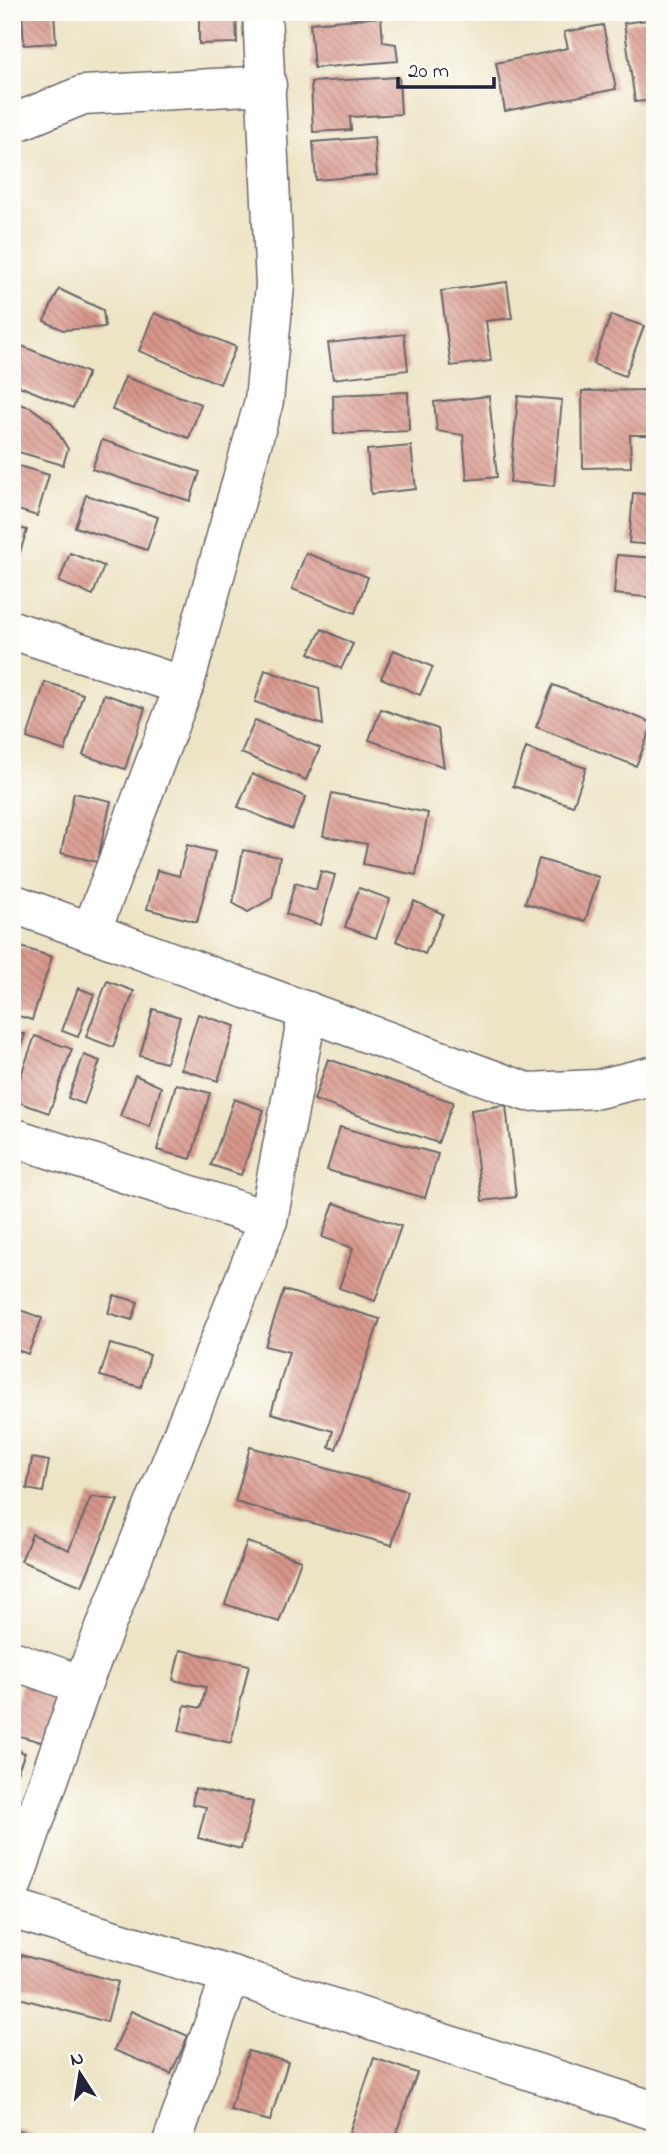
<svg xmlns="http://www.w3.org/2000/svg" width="667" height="2154" font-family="'Indie Flower',sans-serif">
  <defs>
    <pattern id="building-back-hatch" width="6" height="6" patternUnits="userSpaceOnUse" patternTransform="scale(1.75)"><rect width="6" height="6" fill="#d8968a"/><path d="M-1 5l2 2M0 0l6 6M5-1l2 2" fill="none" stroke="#af7a72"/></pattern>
  </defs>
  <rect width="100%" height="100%" fill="#fdfcf7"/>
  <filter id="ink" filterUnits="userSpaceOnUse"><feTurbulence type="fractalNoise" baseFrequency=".0143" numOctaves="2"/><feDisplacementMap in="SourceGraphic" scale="14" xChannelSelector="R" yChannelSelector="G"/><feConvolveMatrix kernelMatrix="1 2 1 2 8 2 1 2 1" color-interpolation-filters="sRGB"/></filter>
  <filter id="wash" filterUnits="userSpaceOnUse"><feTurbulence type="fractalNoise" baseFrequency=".00686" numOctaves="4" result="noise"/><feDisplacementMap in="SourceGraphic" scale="28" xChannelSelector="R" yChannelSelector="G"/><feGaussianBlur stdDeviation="1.57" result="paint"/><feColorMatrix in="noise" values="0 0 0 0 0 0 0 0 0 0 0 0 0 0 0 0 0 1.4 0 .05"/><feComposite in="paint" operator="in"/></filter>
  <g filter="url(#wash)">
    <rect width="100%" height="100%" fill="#ede4c5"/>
    <g id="blocks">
      <g fill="url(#building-back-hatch)">
        <path d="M22 12H54L56 43 24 45Z"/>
        <path d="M199 12H236L237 43 199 44Z"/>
        <path d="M381 17 383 42 396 44 398 61 314 68 310 23Z"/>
        <path d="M655 19V100L635 102 624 23Z"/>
        <path d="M603 25 616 89 505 111 496 63 568 48 564 32Z"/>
        <path d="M399 77 401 114 350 117 351 130 313 132 311 82Z"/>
        <path d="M374 137 377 175 316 180 313 142Z"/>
        <path d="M507 282 512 318 486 321 491 361 451 366 441 291Z"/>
        <path d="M59 289 103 310 105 327 63 330 44 321Z"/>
        <path d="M154 313 236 347 220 384 139 351Z"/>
        <path d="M611 315 644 326 625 376 593 364Z"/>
        <path d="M404 334 408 370 333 379 328 343Z"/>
        <path d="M12 342 88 373 73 408 12 383Z"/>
        <path d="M125 377 201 404 189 438 112 410Z"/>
        <path d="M655 390V435H630L631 467 583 468 582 391Z"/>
        <path d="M408 392 409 431 334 434 333 395Z"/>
        <path d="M489 396 497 477 467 480 463 435 437 431 434 402Z"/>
        <path d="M518 396 562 400 554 486 510 482Z"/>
        <path d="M12 402 30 407 52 423 68 449 63 465 12 450Z"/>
        <path d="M102 440 200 472 190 501 92 469Z"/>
        <path d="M411 446 416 489 371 494 367 450Z"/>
        <path d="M12 464 49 475 37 516 12 508Z"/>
        <path d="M633 493 655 495V545L629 543Z"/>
        <path d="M86 495 158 517 147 550 75 527Z"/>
        <path d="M12 526 27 530 16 565 12 564Z"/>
        <path d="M70 553 104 566 93 595 59 582Z"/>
        <path d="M306 553 368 577 355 613 292 589Z"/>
        <path d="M617 555 655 558V598L614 594Z"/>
        <path d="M322 629 353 644 341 669 309 653Z"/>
        <path d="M394 650 433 667 420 695 381 678Z"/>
        <path d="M265 670 319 688 323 725 255 702Z"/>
        <path d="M45 682 83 694 65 751 27 738Z"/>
        <path d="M553 685 653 723 636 766 536 727Z"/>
        <path d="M104 694 145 708 125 769 83 755Z"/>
        <path d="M381 709 438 729 444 767 369 740Z"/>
        <path d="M255 720 320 748 306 780 241 753Z"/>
        <path d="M526 748 586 768 573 806 513 786Z"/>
        <path d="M252 774 306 797 292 829 238 807Z"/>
        <path d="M74 793 111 801 97 862 61 853Z"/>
        <path d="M332 793 428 813 416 875 363 864 367 844 323 836Z"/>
        <path d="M187 845 215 852 197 922 147 909 157 870 179 876Z"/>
        <path d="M243 850 280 857 272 898 248 912 233 903Z"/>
        <path d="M539 859 599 877 585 921 525 903Z"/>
        <path d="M321 871 335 875 321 925 286 914 295 883 316 890Z"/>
        <path d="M359 888 390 899 376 938 345 927Z"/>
        <path d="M414 901 443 914 425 954 396 941Z"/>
        <path d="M18 946 52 957 32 1020 12 1014V964Z"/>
        <path d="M107 981 134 991 113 1047 86 1037Z"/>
        <path d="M78 988 94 994 78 1037 62 1031Z"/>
        <path d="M153 1009 180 1017 166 1063 140 1056Z"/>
        <path d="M198 1014 235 1026 218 1081 181 1069Z"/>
        <path d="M12 1034H25L13 1073H12Z"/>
        <path d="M35 1036 72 1049 49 1113 12 1100Z"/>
        <path d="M84 1055 100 1061 84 1104 68 1098Z"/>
        <path d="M328 1059 453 1102 438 1143 314 1100Z"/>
        <path d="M135 1075 161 1087 150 1127 120 1116Z"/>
        <path d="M176 1084 210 1093 191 1159 157 1150Z"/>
        <path d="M234 1099 264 1110 241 1175 211 1165Z"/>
        <path d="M506 1105 516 1197 482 1201 471 1110Z"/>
        <path d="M340 1127 438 1154 425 1198 327 1170Z"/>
        <path d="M334 1203 401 1226 375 1301 339 1288 353 1248 322 1237Z"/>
        <path d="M284 1290 380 1319 336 1449 329 1447 333 1431 271 1413 289 1352 265 1346Z"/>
        <path d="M114 1295 138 1302 132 1320 108 1313Z"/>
        <path d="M12 1307 42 1318 28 1354 12 1348Z"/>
        <path d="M110 1344 150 1355 141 1387 100 1376Z"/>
        <path d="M250 1447 407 1491 392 1545 235 1502Z"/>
        <path d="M32 1458 49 1461 43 1492 27 1489Z"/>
        <path d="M91 1497 118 1500 82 1586 21 1561 32 1534 69 1550Z"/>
        <path d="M247 1542 301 1560 279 1622 225 1604Z"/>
        <path d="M180 1650 249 1665 231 1743 179 1731 185 1705 201 1708 206 1687 173 1680Z"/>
        <path d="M23 1680 64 1691 49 1744 12 1734V1719Z"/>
        <path d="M12 1749 25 1753 12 1785Z"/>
        <path d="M195 1788 253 1802 241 1849 198 1838 206 1807 192 1804Z"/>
        <path d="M21 1955 118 1982 107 2022 12 1996Z"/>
        <path d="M131 2011 188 2036 171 2074 114 2050Z"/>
        <path d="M248 2051 288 2062 270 2121 230 2110Z"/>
        <path d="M374 2058 417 2073 393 2142H346Z"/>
        <path d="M12 2128 50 2141V2142H12Z"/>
      </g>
    </g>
  </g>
  <g filter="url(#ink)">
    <use href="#blocks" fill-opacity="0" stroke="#69666b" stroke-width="2"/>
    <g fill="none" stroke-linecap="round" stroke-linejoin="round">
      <defs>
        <g id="minor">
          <path d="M12 124 83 95 267 85"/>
          <path d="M12 630 184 686"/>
          <path d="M12 903 527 1092 598 1089 655 1075"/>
          <path d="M91 932 184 686 264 401 275 285 262 12"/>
          <path d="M12 1137 268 1220"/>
          <path d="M12 1660 82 1685"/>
          <path d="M12 1886 82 1685 268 1220 308 1011"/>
          <path d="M12 1909 231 1975 655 2111"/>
          <path d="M172 2142 231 1975"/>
        </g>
      </defs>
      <use href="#minor" stroke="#69666b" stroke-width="41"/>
      <use href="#minor" stroke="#fff" stroke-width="38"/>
    </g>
  </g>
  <rect width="667" height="2154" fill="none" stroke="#fdfcf7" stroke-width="42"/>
  <g transform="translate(80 2074) rotate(348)" stroke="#fdfcf7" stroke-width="5" paint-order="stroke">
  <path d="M0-5L12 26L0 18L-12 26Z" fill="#22223b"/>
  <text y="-10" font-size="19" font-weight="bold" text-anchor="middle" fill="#22223b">N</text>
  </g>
  <path d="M398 77v10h96v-10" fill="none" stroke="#22223b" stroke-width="3.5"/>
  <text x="408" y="77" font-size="21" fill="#22223b" stroke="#fdfcf7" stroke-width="5" paint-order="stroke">20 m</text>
</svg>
